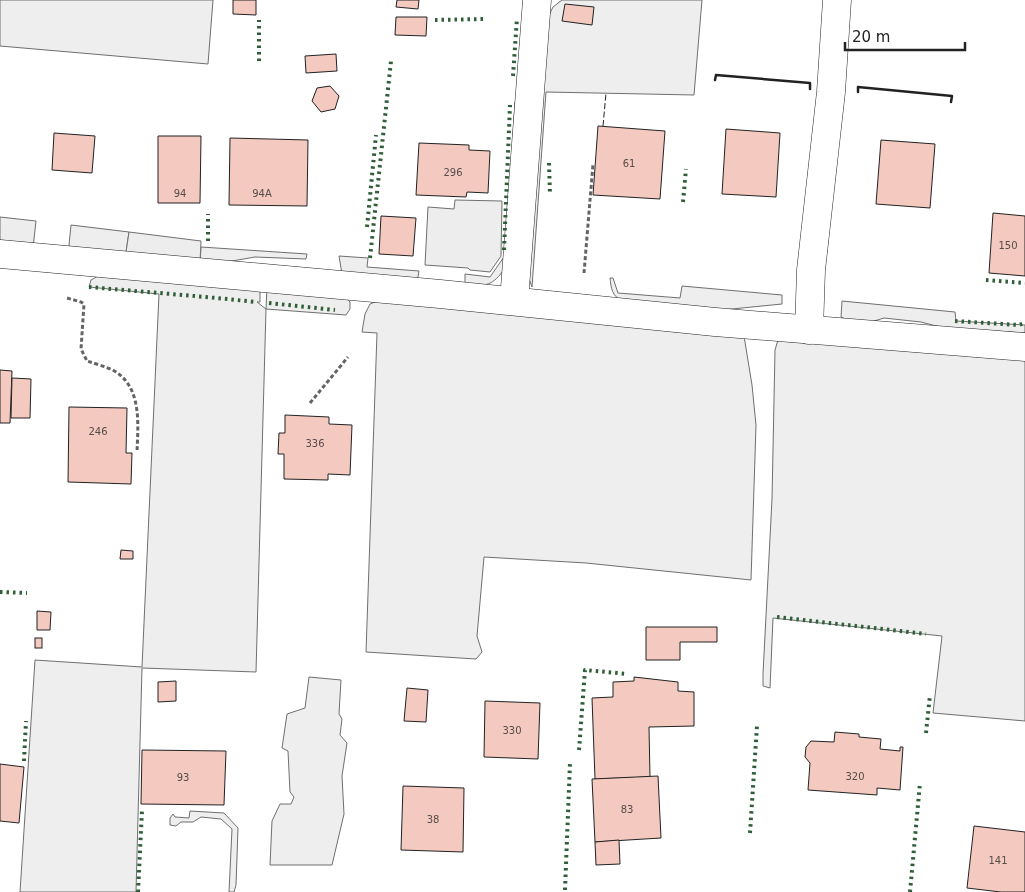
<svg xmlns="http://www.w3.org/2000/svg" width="1025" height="892" font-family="'DejaVu Sans',sans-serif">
  <rect width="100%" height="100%" fill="#fff"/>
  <g fill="#eee" stroke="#6f6f6f">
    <path d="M0 0H213L208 64 0 46Z"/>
    <path d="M562 0H702L694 95 546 92 532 287 527 273 545 23 553 7Z"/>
    <path d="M515 102H520L505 268C493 286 486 286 465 286V274L490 277 506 254Z"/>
    <path d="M71 225 129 232 126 252 72 253 69 245Z"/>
    <path d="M201 247 307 254 306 259 255 257 215 264 200 263Z"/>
    <path d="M339 256 368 258 367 267 419 271 417 282 342 274Z"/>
    <path d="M105 272 260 287V302H257L266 309 267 287 343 294 350 302V309L346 315 266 309 256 672 142 668 136 892H20L35 660 142 667 159 294 89 287 91 280Z"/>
    <path d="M610 278H613L618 293 680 298 682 286 782 295V304L712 311 622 301C612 296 611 288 610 278Z"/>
    <path d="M384 298 744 336 752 385 756 425 751 580 586 563 484 557 477 636 482 652 476 659 366 652 377 333 362 332 365 314 370 304Z"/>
    <path d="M842 301 955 312 956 321 1025 325V333L944 328 921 322 884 318 871 322 855 323 841 317Z"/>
    <path d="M778 340 1025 357V721L933 713 942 636 773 618 770 688 763 686V674L772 499 775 350Z"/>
    <path d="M309 677 341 680 339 714 342 719 340 735 347 743 342 776 344 814 332 865H270L272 821 280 804H291L294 797 290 792 288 751 282 748 287 714 305 708Z"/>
    <path d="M190 811 224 813 238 828 236 885 234 892H229L232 829 221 819 201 817 193 822H181L176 826 170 825V818L173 814 175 817 189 818Z"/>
  </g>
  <g fill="#ededed" stroke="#6f6f6f">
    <path d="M455 200 502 201 501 256 490 272 470 270 468 268 425 265 428 207 454 209Z"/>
    <path d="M0 217 36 221 33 248 0 244Z"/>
    <path d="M129 232 201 241 200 263 126 252Z"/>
  </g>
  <g fill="#f3c9c0" stroke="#222">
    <path d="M233 0H256V15L233 14Z"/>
    <path d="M397 0H419L418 9 396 7Z"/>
    <path d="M565 4 594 7 592 25 562 21Z"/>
    <path d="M396 17H427L426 36 395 35Z"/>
    <path d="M336 54 337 71 306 73 305 56Z"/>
    <path d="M330 86 339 96 335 109 321 112 312 101 317 88Z"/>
    <path d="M598 126 665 131 660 199 593 195Z"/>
    <path d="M726 129 780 133 776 197 722 194Z"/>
    <path d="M54 133 95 136 92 173 52 170Z"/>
    <path d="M158 136H201L200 203H158Z"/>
    <path d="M230 138 308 140 307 206 229 205Z"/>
    <path d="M881 140 935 144 930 208 876 204Z"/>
    <path d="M419 143 469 145V150L490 151 488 193 467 192 466 197 416 195Z"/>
    <path d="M993 213 1025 216V276L989 273Z"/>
    <path d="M381 216 416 218 413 256 379 254Z"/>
    <path d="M0 370 12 371 10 423H0Z"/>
    <path d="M12 378 31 379 30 418H11Z"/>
    <path d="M69 407 127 408 126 453H132L131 484 68 482Z"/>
    <path d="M285 415 329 417V424L352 425 350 475 328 474V480L284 479V454H278L279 433H285Z"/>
    <path d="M121 550 133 551V559H120Z"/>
    <path d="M37 611 51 612 50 630H37Z"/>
    <path d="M646 627H717V642H680V660H646Z"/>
    <rect x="35" y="638" width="7" height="10"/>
    <path d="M634 677 678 682V691L694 692V726L649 727 650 777 595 779 592 698 613 697V682L634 681Z"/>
    <path d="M176 681V701L158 702V682Z"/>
    <path d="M407 688 428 690 426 722 404 721Z"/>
    <path d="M485 701 540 703 538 759 484 757Z"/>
    <path d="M835 732 859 734V737L881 739 880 749 900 751V747H903L900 790 877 788V795L808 790 810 763 805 757 806 747 811 741 834 742Z"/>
    <path d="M142 750 226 751 224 805 141 804Z"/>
    <path d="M0 764 24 767 19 823 0 821Z"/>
    <path d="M658 776 661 838 595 842 592 779Z"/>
    <path d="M403 786 464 788 463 852 401 850Z"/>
    <path d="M974 826 1025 832V892H1001L967 888Z"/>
    <path d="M619 840 620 864 596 865 595 842Z"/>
  </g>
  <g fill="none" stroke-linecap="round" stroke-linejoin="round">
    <defs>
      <g id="minor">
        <path d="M0 254 440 294 715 322 1025 347"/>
        <path d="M514 301 537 0"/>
        <path d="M809 330 811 270 831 92 837 0"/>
      </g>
    </defs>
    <use href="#minor" stroke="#222" stroke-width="29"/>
    <g stroke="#646464" stroke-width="3" stroke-dasharray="4 2.5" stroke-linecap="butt">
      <path d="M584 273 593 164"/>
      <path d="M67 298 81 302 84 304 81 349 87 361C96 364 108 367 116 372 142 389 138 425 137 452"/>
      <path d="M310 403 348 357"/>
    </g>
    <use href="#minor" stroke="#fff" stroke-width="28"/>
    <g stroke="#2f5e38" stroke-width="4" stroke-dasharray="2.5 4" stroke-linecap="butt">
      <path d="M435 20 485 19"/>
      <path d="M259 61V20"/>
      <path d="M513 76 517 18"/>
      <path d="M549 163 550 195"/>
      <path d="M683 202 686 169"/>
      <path d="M367 227 376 135"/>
      <path d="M208 241V214"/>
      <path d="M504 250 510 105"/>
      <path d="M370 258 391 61"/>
      <path d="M986 280 1025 283"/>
      <path d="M89 287C145 292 200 296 256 302"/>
      <path d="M269 303 335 310"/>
      <path d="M955 321 1019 325 1025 323"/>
      <path d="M0 592 27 593"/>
      <path d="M777 617 926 634"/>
      <path d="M926 733 930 695"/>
      <path d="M579 750 585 670 628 674"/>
      <path d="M24 761 26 721"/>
      <path d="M750 833 757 726"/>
      <path d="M565 890 570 763"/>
      <path d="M138 892 142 810"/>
      <path d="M910 892 920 783"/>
    </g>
    <path stroke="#222" stroke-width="1" stroke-dasharray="6 2.5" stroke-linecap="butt" d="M603 126 606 93"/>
    <g stroke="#222" stroke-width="2.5">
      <path d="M715 80 716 75 810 83V89"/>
      <path d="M858 92V87L952 96 951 102"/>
    </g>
  </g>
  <g text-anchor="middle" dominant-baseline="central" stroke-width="4" stroke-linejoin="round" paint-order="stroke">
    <g font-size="10" fill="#564c4a">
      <text x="629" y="163">61</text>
      <text x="453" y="172">296</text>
      <text x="180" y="193">94</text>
      <text x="262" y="193">94A</text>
      <text x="1008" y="245">150</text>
      <text x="98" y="431">246</text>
      <text x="315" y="443">336</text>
      <text x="512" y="730">330</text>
      <text x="855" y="776">320</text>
      <text x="183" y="777">93</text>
      <text x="627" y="809">83</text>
      <text x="433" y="819">38</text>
      <text x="998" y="860">141</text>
    </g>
  </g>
  <path d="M845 42v8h120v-8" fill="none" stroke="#222222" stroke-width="2.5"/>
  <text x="852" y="42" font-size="15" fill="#222222" stroke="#ffffff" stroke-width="4" paint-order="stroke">20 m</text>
</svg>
